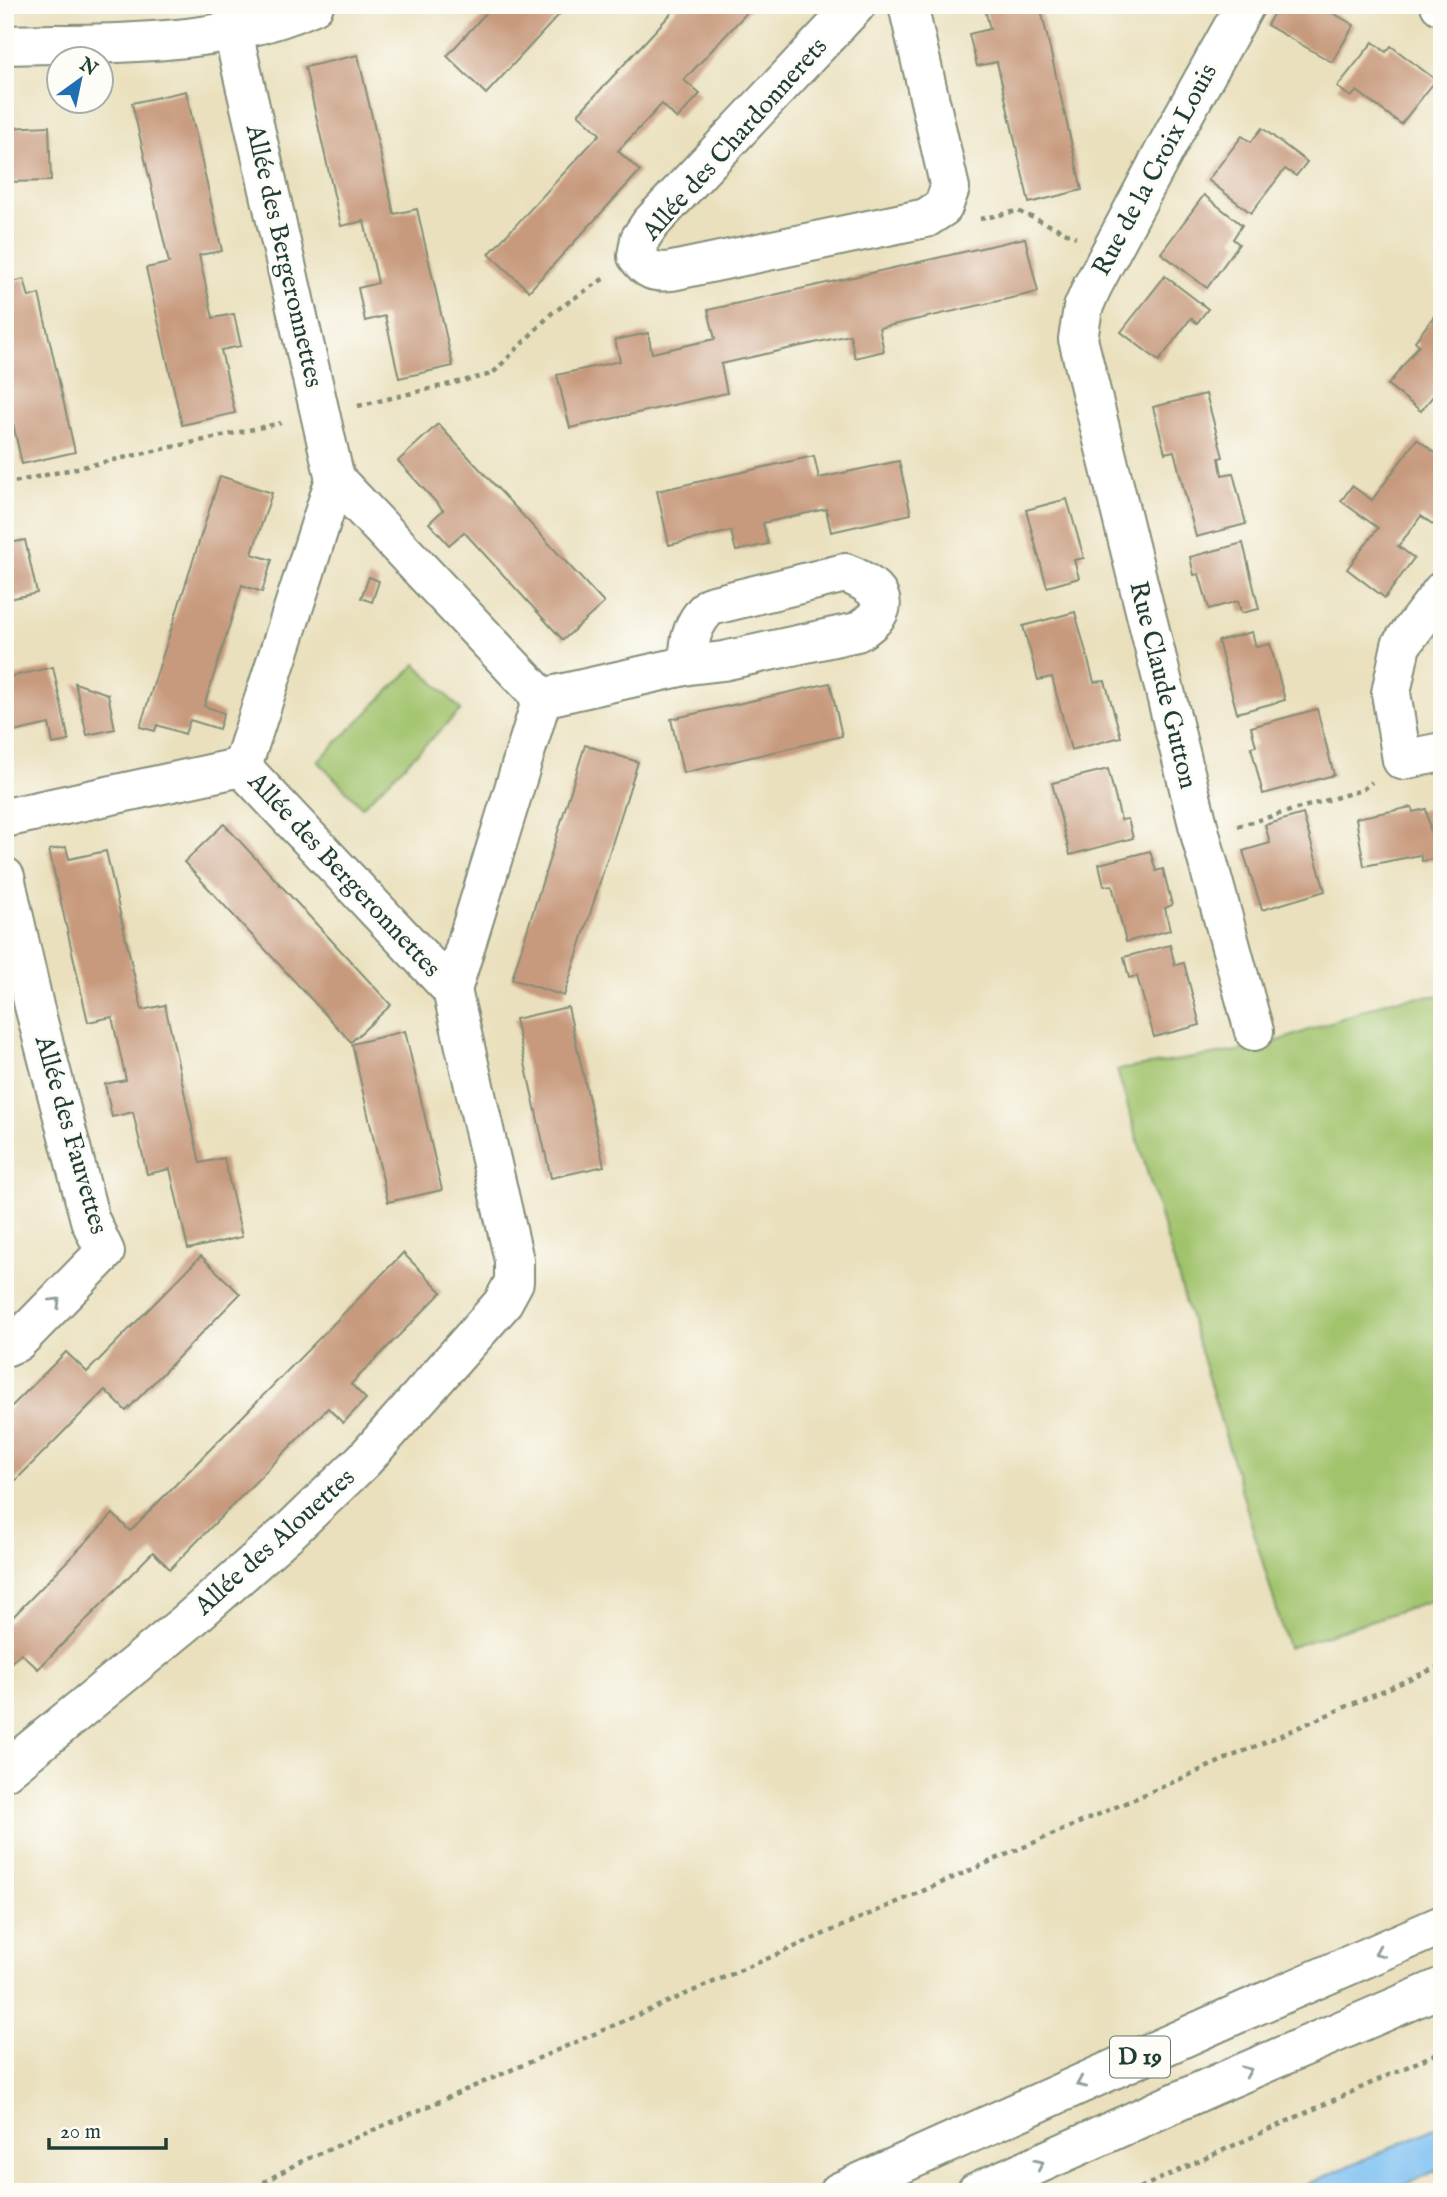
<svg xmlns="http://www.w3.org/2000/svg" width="1447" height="2197" font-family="'IM FELL English',serif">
  <rect width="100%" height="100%" fill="#fdfcf7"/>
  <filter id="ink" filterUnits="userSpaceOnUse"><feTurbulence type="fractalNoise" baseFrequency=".0143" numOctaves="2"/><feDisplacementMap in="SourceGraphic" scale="14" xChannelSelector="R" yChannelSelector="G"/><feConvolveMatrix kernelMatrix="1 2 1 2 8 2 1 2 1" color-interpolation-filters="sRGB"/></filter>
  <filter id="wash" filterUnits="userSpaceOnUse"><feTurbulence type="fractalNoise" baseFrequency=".00686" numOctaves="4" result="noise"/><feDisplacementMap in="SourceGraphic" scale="28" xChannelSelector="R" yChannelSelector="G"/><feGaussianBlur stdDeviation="1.57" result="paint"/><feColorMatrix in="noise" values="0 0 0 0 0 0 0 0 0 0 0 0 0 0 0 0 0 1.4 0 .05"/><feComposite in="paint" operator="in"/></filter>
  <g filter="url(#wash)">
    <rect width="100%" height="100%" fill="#eae0bd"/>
    <g fill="#a1c36c" stroke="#608050" stroke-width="2">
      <path d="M416 664 461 710 362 807 318 761Z"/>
      <path d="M1442 995V1597L1288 1648 1117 1070 1262 1047 1392 1000Z"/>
    </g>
    <path fill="#7bbff1" stroke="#4d7e92" stroke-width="2" d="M1442 2125V2168L1387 2192H1289Z"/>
    <g id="blocks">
      <g fill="#c79a7d">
        <path d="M493 5H568L486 94 447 56Z"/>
        <path d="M679 5H754L684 80 700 94 677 119 662 104 618 151 640 171 529 291 489 254 600 134 578 114Z"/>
        <path d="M984 5H1040L1082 190 1029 203 997 62 977 66 969 34 990 29Z"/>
        <path d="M1278 5H1325L1324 8 1354 25 1332 62 1267 25Z"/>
        <path d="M1373 42 1386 52 1391 46 1436 80 1401 124 1357 91 1351 97 1337 87Z"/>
        <path d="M358 55 394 214 417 209 453 366 399 378 385 316 365 321 358 288 378 283 364 221 341 226 305 67Z"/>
        <path d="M186 91 222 251 199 255 213 318 234 314 241 346 221 350 235 413 182 425 146 268 169 263 132 103Z"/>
        <path d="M49 126 51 181 5 182V128Z"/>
        <path d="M1262 128 1307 162 1296 176 1285 169 1251 213 1208 180 1242 136 1251 142Z"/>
        <path d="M1204 195 1242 225 1233 239 1239 244 1207 288 1161 253Z"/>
        <path d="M1025 238 1038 292 879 328 884 351 855 358 850 335 721 364 727 393 570 428 557 375 620 361 615 340 648 333 652 353 715 339 708 310Z"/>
        <path d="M1165 276 1208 309 1197 323 1191 318 1159 361 1121 332Z"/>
        <path d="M24 279 29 297 39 294 75 452 22 464 8 401H5V284Z"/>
        <path d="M1442 306V385L1421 411 1388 385 1419 345 1415 341Z"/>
        <path d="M1206 394 1223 457 1219 458 1222 475 1233 473 1246 524 1196 537 1174 451 1165 453 1153 407Z"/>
        <path d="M438 424 604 603 563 640 464 532 449 545 429 523 443 510 398 461Z"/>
        <path d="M1417 439 1442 458V523L1438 528 1421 516 1411 530 1398 546 1414 558 1385 598 1347 569 1378 528 1341 501 1352 486 1372 500Z"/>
        <path d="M814 456 819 478 899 461 911 514 831 532 826 509 763 523 768 544 736 551 731 531 669 545 657 491Z"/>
        <path d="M220 476 272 493 252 554 272 560 262 592 242 585 223 646 204 706 224 713 219 729 190 720 185 734 157 725 155 731 140 727Z"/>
        <path d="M1067 499 1084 558 1074 560 1079 578 1047 587 1026 510Z"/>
        <path d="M25 540 37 593 5 600V544Z"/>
        <path d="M1243 543 1259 609 1241 613 1238 601 1209 609 1199 574 1194 575 1190 557Z"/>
        <path d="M369 577 379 581 372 602 361 598Z"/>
        <path d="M1075 612 1094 682 1105 681 1121 737 1071 750 1052 677 1038 680 1023 626Z"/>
        <path d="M1252 632 1256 647 1270 644 1285 700 1237 713 1218 641Z"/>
        <path d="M53 667 69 741 53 744 49 724 5 734V678Z"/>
        <path d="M75 683 108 694 115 729 87 735Z"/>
        <path d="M830 683 842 736 683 773 671 719Z"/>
        <path d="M1317 709 1334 775 1263 794 1251 747 1256 746 1251 727Z"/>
        <path d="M585 745 638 762 564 996 512 979Z"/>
        <path d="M1108 769 1121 820 1128 819 1133 838 1070 855 1052 783Z"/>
        <path d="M1412 807 1413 812 1426 809 1436 859 1422 861 1420 855 1364 866 1356 818Z"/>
        <path d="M1303 814 1325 891 1262 910 1243 851 1270 843 1265 825Z"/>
        <path d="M224 824 391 1005 351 1042 184 862Z"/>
        <path d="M66 847 69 859 106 851 142 1010 165 1005 200 1163 224 1158 242 1237 188 1249 170 1169 147 1174 133 1112 112 1117 105 1084 126 1080 112 1017 88 1022 49 850Z"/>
        <path d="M1150 851 1156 871 1163 869 1172 905 1165 908 1170 930 1126 942 1112 885 1104 886 1099 864Z"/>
        <path d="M1170 945 1175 965 1184 963 1200 1025 1154 1037 1137 976 1129 978 1124 957Z"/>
        <path d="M568 1007 604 1166 551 1178 515 1019Z"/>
        <path d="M405 1031 442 1190 388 1202 352 1044Z"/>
        <path d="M403 1253 442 1292 351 1384 366 1399 343 1423 328 1408 170 1569 153 1552 38 1669 21 1653 5 1668V1625L113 1514 130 1531Z"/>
        <path d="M201 1256 240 1294 126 1411 105 1390 5 1491V1413L66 1352 87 1372Z"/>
      </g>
    </g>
  </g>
  <g filter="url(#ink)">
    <use href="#blocks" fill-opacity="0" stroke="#848e78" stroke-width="2"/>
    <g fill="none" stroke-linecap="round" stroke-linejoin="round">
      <defs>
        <g id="minor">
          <path d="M856 5 650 224 640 239 637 256C647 271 655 273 672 271L926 218 943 207 950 188 908 5"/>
          <path d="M1245 5 1177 127 1092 287 1083 308 1078 339 1201 837 1254 1031"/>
          <path d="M1440 5 1442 6"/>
          <path d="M233 32 335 479 542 698 452 990 242 767 335 479"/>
          <path d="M5 45C109 42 217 49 314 5"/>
          <path d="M1442 591 1401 645 1391 693 1402 760 1442 752"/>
          <path d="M542 698 689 665 723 661 857 632C897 608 882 587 845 573L710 606C692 623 688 641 689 665"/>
          <path d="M5 818 242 767"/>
          <path d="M5 877 34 1006 90 1220 105 1252 17 1342 5 1347"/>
          <path d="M5 1771 186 1623 291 1530 364 1460 502 1304 514 1282V1260L452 990"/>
        </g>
        <g id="primary">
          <path d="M839 2192 1239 2013 1442 1925"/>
          <path d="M976 2192 1210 2087 1442 1987"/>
        </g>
      </defs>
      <use href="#minor" stroke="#848e78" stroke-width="42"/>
      <use href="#primary" stroke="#848e78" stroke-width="42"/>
      <g stroke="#848e78" stroke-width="4.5" stroke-dasharray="5 5" stroke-linecap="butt">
        <path d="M980 219 1018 211 1076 237"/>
        <path d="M358 406 492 374 552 313 606 277"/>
        <path d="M5 484 281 423"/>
        <path d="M1238 826 1362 790 1372 782"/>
        <path d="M246 2192 300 2162 1442 1665"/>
        <path d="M1131 2192 1442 2051"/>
      </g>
      <use href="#minor" stroke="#fff" stroke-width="38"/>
      <use href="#primary" stroke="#fff" stroke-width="38"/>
    </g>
    <defs><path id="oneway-chevron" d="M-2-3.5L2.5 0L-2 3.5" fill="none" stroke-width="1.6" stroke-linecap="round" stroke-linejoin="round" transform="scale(1.75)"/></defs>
    <g stroke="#8f9e9a">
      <use href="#oneway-chevron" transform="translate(56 1302) rotate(-45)"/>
      <use href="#oneway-chevron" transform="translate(1379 1952) rotate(157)"/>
      <use href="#oneway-chevron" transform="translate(1247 2071) rotate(-23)"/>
      <use href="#oneway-chevron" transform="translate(1081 2083) rotate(156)"/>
      <use href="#oneway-chevron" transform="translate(1039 2164) rotate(-24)"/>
    </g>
  </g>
  <g text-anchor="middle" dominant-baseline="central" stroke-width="6" stroke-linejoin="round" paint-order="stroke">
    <rect fill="#fdfcf7" stroke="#62766e" stroke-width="2" x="1110" y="2036.5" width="60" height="41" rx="5"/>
    <g font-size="24" font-weight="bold" fill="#1f3d34">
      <text x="1140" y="2057">D 19</text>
    </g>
    <g font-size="26" fill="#1f3d34" stroke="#fdfcf7">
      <text transform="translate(735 139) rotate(-48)">Allée des Chardonnerets</text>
      <text transform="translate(1155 170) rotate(-62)">Rue de la Croix Louis</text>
      <text transform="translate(284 256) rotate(77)">Allée des Bergeronnettes</text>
      <text transform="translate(1163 685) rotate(76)">Rue Claude Gutton</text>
      <text transform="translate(344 875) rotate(47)">Allée des Bergeronnettes</text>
      <text transform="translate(71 1135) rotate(74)">Allée des Fauvettes</text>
      <text transform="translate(275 1542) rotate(-42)">Allée des Alouettes</text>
    </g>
  </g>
  <rect width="1447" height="2197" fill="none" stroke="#fdfcf7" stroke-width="28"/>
  <g transform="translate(80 80) rotate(33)"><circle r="33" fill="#fdfcf7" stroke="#a4b0a9" stroke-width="2"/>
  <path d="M0-5L12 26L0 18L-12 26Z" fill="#1f6fb2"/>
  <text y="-10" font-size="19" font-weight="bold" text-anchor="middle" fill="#1f3d34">N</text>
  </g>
  <path d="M49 2138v10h117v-10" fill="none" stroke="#1f3d34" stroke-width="3.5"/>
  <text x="60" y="2138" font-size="21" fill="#1f3d34" stroke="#fdfcf7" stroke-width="5" paint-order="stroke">20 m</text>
</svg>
